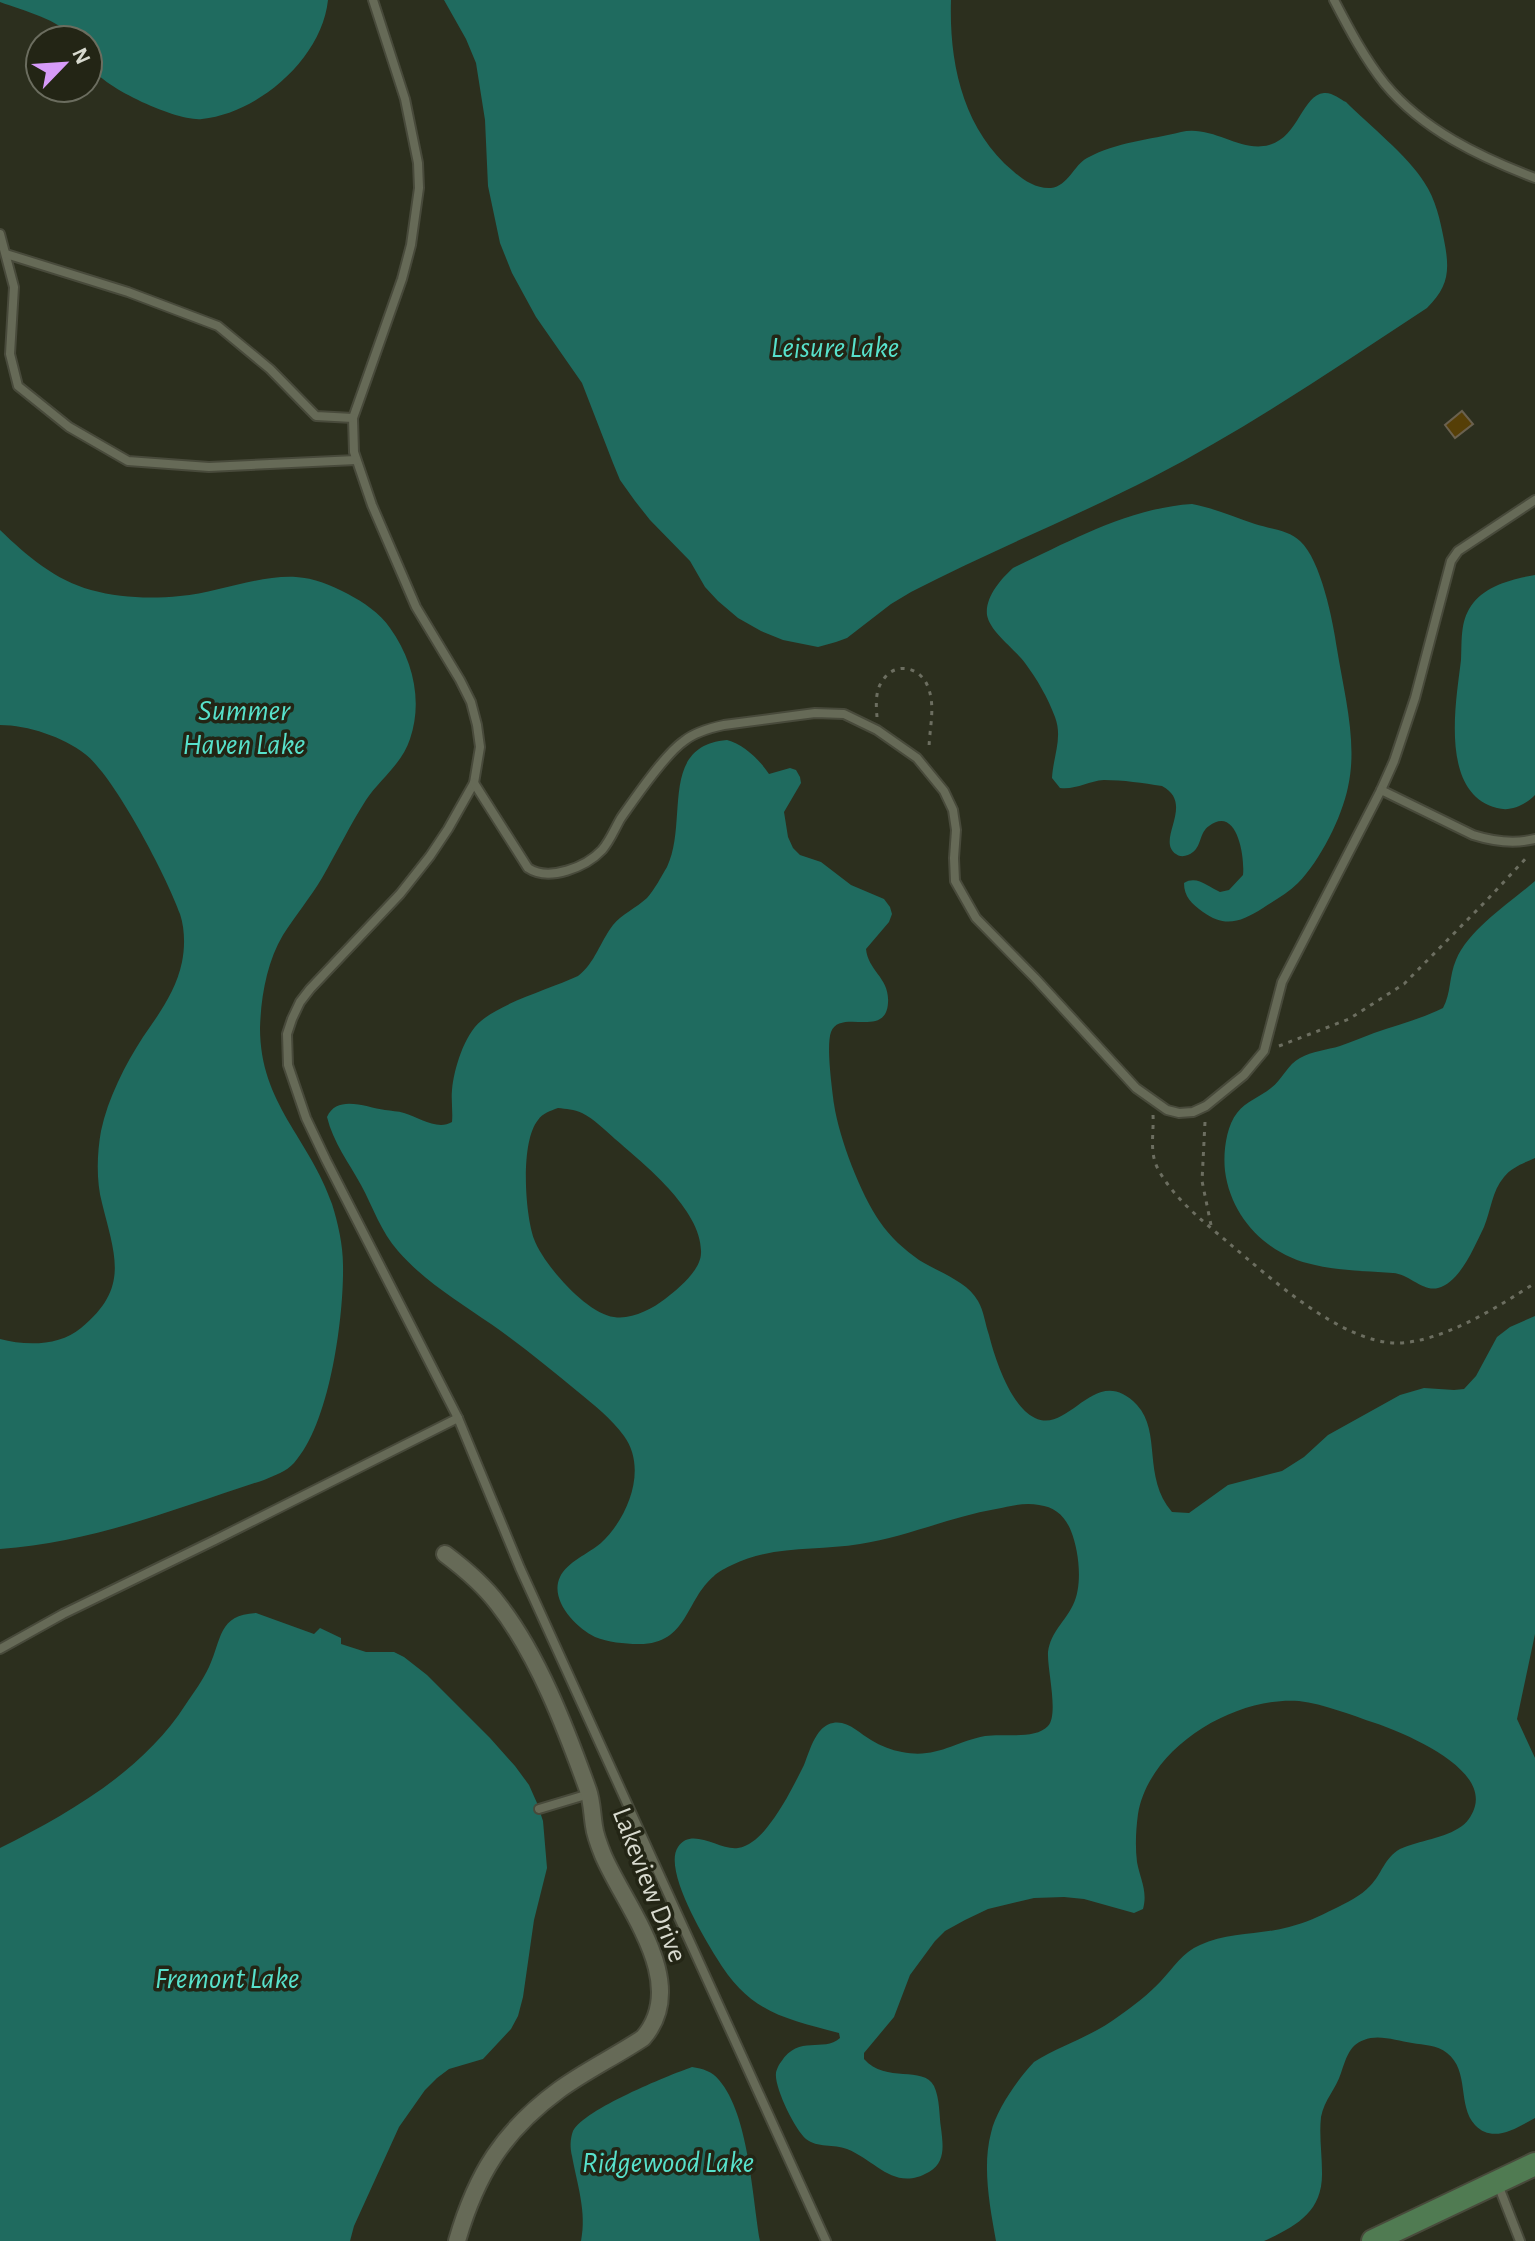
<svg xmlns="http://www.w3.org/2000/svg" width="1535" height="2241" font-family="'Alegreya Sans',sans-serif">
  <rect width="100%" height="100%" fill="#2c2f1e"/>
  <g fill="#1f6b5f" fill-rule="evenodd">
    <path d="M0 0H328C322 58 259 113 202 119 178 122 100 87 89 64 86 57 88 48 88 40H76C59 19 24 11 0 2Z"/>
    <path d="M444 0H951C949 63 963 129 1013 171 1023 180 1036 189 1051 188 1068 186 1074 165 1087 158 1117 142 1149 140 1181 132 1213 125 1240 153 1269 145 1299 137 1302 95 1324 93 1332 92 1340 99 1346 102 1369 125 1408 156 1424 182 1436 200 1440 220 1444 240 1450 270 1449 286 1427 308 1337 367 1248 428 1153 477 1073 518 990 551 911 592L891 604 847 638 836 642 818 647 783 640 761 631 738 618 718 601 705 587 690 561 650 520 635 501 620 480 613 463 582 383 536 317 512 273 500 243 488 186 485 120 476 63 466 39Z"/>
    <path d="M1192 504C1214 508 1234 517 1255 524 1270 529 1289 530 1300 541 1321 560 1333 621 1337 649 1344 693 1358 743 1348 787 1342 817 1320 861 1298 883 1288 893 1275 900 1263 908 1241 922 1225 928 1203 912 1192 904 1184 897 1184 883 1197 875 1208 887 1220 892L1229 890 1243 875C1245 857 1237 805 1209 826 1199 833 1202 845 1193 852 1188 856 1181 858 1176 854 1155 840 1196 804 1162 786 1143 783 1123 780 1104 780 1088 781 1076 790 1060 788L1052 778C1053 757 1063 738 1055 717 1048 698 1037 679 1025 663 1015 649 990 632 987 615 985 597 1001 579 1013 568 1070 541 1129 508 1192 504Z"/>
    <path d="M0 530C27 556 55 580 91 590 120 598 151 599 180 596 218 593 257 575 296 577 314 578 331 585 348 594 363 602 380 613 390 628 413 660 423 701 410 739 402 764 380 779 366 800 350 825 337 852 322 878 310 898 295 916 283 935 267 962 261 996 260 1028 260 1104 310 1139 332 1204 338 1223 343 1245 343 1265 344 1317 330 1424 294 1463 286 1472 275 1475 264 1480 178 1508 91 1543 0 1549V1339C26 1346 60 1346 81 1328 130 1288 115 1256 102 1203 96 1181 97 1153 101 1131 108 1098 125 1065 143 1037 159 1014 176 991 182 962 185 947 185 929 180 914 167 877 114 776 85 754 63 737 28 725 0 725Z"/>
    <path d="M1535 575V795C1525 805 1511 812 1497 808 1439 793 1456 702 1461 660 1462 641 1460 622 1471 606 1484 586 1512 579 1535 575Z"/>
    <path d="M727 740C743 744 760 760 769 774L790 768 796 770 800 777 801 783 784 812 788 837 793 848 800 855 821 862 851 885 884 899 890 907 892 914 889 922 866 949C868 971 890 978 888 1003 886 1039 840 1008 831 1032 826 1046 832 1088 834 1104 839 1138 861 1195 880 1222 890 1237 905 1250 919 1260 938 1272 967 1281 978 1301 984 1311 985 1324 989 1335 995 1359 1011 1407 1035 1418 1070 1435 1095 1361 1137 1405 1162 1432 1142 1477 1172 1512L1189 1513 1228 1485 1282 1471 1304 1457 1328 1435 1400 1395 1424 1388 1454 1390 1464 1389 1476 1376 1497 1337 1510 1327 1535 1316V1634L1517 1719 1535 1758V2118C1516 2128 1493 2144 1475 2125 1457 2105 1470 2071 1447 2053 1437 2045 1424 2045 1412 2043 1397 2041 1379 2034 1364 2040 1349 2045 1346 2059 1341 2073 1336 2089 1324 2100 1321 2117 1319 2135 1322 2154 1322 2172 1323 2212 1296 2226 1264 2241H996C990 2207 982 2167 991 2133 996 2110 1018 2079 1034 2062 1061 2045 1093 2036 1119 2016 1133 2006 1149 1994 1161 1981 1173 1968 1183 1952 1200 1945 1228 1932 1260 1935 1289 1927 1305 1923 1320 1916 1334 1909 1346 1903 1361 1896 1370 1886 1382 1874 1384 1858 1400 1849 1420 1840 1444 1839 1462 1826 1469 1821 1473 1813 1475 1806 1485 1766 1404 1733 1375 1723 1351 1715 1324 1704 1299 1701 1235 1696 1149 1747 1138 1814 1136 1829 1135 1846 1137 1862 1140 1879 1148 1891 1143 1909L1134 1913 1084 1899 1064 1897 1034 1898 988 1909 965 1920 945 1931 935 1941 910 1975 894 2017 864 2053V2059C886 2084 923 2065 934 2086 940 2099 939 2115 941 2128 943 2145 946 2162 929 2172 894 2192 877 2161 847 2149 834 2144 817 2148 806 2139 795 2130 774 2087 776 2073 776 2071 779 2064 781 2062 799 2034 823 2053 840 2038L839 2033C782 2018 749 2012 716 1957 703 1936 663 1869 678 1847 692 1826 720 1851 738 1848 749 1846 758 1838 765 1830 781 1811 793 1787 804 1765 808 1755 811 1744 817 1735 821 1729 826 1724 833 1723 848 1720 860 1734 871 1740 881 1746 891 1750 902 1752 936 1759 954 1742 985 1736 1003 1733 1035 1740 1048 1726 1059 1714 1047 1670 1048 1652 1051 1631 1065 1622 1073 1605 1083 1585 1079 1551 1071 1531 1065 1516 1055 1507 1039 1505 1025 1502 1010 1506 996 1509 950 1517 906 1537 860 1544 818 1551 771 1545 732 1565 729 1566 716 1573 714 1576 685 1600 688 1645 638 1644 624 1644 608 1642 595 1637 576 1628 549 1600 560 1577 567 1562 588 1554 601 1543 628 1518 648 1469 624 1436 612 1419 593 1404 577 1391 549 1368 521 1345 491 1324 459 1302 424 1281 398 1251 381 1232 373 1207 361 1185 349 1163 333 1142 327 1117 337 1094 366 1107 385 1110 391 1111 398 1111 404 1113 419 1117 437 1131 452 1122 453 1111 451 1101 452 1090 454 1069 464 1035 481 1021 503 1002 550 989 578 976 595 963 600 942 613 925 622 914 636 908 647 898 655 889 661 877 667 867 689 821 658 746 727 740ZM558 1108C566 1109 574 1109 582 1113 594 1119 605 1130 615 1139 644 1164 703 1211 701 1253 701 1270 678 1289 665 1299 652 1309 631 1320 614 1317 587 1314 543 1264 534 1239 525 1214 520 1142 538 1120 543 1113 550 1111 558 1108Z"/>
    <path d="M1535 881V1158C1524 1163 1512 1167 1504 1177 1492 1191 1491 1210 1484 1227 1475 1245 1460 1283 1438 1288 1423 1292 1409 1274 1393 1273 1367 1271 1341 1271 1315 1265 1268 1256 1231 1218 1225 1171 1223 1153 1226 1127 1237 1113 1246 1101 1260 1097 1271 1088 1282 1080 1288 1064 1300 1058 1312 1051 1327 1050 1340 1046 1352 1042 1363 1037 1374 1033 1397 1025 1421 1019 1443 1008 1451 994 1449 976 1456 960 1469 929 1510 903 1535 881Z"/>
    <path d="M256 1613 314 1634 320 1628 341 1638V1644L366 1652H394L404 1657 427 1675 490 1738 515 1766 529 1785 537 1803 543 1821 547 1868 534 1920 523 1997 518 2016 511 2029 483 2059 449 2069 437 2078 425 2090 399 2127 354 2226 350 2241H0V1848C70 1813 143 1771 186 1704 194 1692 203 1680 209 1667 222 1639 218 1615 256 1613Z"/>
    <path d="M692 2067C703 2069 712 2071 719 2080 749 2115 752 2196 760 2241H581C587 2212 577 2184 572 2156 570 2148 570 2139 573 2131 585 2109 667 2076 692 2067Z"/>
  </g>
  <path fill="#563f07" stroke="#6a614f" stroke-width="2" d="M1462 411 1473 424 1455 438 1445 425Z"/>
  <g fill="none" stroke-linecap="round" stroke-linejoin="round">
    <defs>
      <g id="lane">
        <path d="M373 0 405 99 418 163 419 188 411 245 402 279 353 418 354 452 372 505 416 607 460 680 471 702 477 725 480 747 474 783 448 829 430 856 400 894 310 989 300 1002 292 1019 287 1034 288 1065 306 1118 326 1160 458 1418 520 1568 826 2241"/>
        <path d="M1334 0C1349 29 1365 59 1385 84 1423 130 1480 157 1535 178"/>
        <path d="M0 234 14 287 10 354 18 386 69 427 128 461 209 467 356 460"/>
        <path d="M6 254 128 292 218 326 270 369 316 416 353 418"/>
        <path d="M474 783 528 868C549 882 586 867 602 850 610 841 615 828 621 818 635 798 665 754 684 741 695 732 710 728 724 725L815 713 844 714 877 730 917 758 944 791 953 810 956 830 954 858 955 881 976 918 1035 978 1136 1088 1167 1110 1179 1113 1193 1112 1206 1106 1244 1075 1264 1051 1282 982 1381 790 1394 761 1415 698 1451 561 1458 551 1535 500"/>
        <path d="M1381 790 1473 835C1492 841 1515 844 1535 839"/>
        <path d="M0 1649 63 1614 215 1540 458 1418"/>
        <path d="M539 1809 589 1794"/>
        <path d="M1497 2182 1520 2241"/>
      </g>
      <path id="street" d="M445 1554C465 1569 483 1584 498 1604 538 1655 566 1729 588 1790 592 1801 592 1814 594 1826 595 1835 599 1845 603 1855 625 1907 691 1983 643 2038 616 2056 585 2071 559 2090 503 2131 476 2175 457 2241"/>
      <path id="secondary" d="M1373 2241 1535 2164"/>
    </defs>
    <use href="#lane" stroke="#484a3b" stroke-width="12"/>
    <use href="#street" stroke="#484a3b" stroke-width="20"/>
    <use href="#secondary" stroke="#484a3b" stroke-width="26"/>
    <g stroke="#6c6e60" stroke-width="3" stroke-dasharray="4 6" stroke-linecap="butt">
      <path d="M877 717C876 705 875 690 883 680 895 661 921 667 928 687 936 707 929 729 929 750"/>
      <path d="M1279 1046 1349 1019 1404 984 1486 901 1529 855"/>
      <path d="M1153 1115C1154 1134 1149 1152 1158 1169 1174 1199 1205 1223 1230 1244 1270 1278 1341 1342 1396 1343 1441 1343 1498 1307 1535 1283"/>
      <path d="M1205 1122 1202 1181 1211 1225"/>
    </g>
    <use href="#lane" stroke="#666a57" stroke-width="8"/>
    <use href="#street" stroke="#666a57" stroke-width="16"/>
    <use href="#secondary" stroke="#507b52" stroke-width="22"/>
  </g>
  <g text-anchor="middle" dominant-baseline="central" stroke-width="7" stroke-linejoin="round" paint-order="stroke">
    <g font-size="28" fill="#d8dacf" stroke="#232515">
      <text transform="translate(649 1885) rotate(69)">Lakeview Drive</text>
    </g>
    <g font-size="30" font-style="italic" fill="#57e1cb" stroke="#232515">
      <text x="835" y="348">Leisure Lake</text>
      <text x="244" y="711">Summer<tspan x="244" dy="34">Haven Lake</tspan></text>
      <text x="227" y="1979">Fremont Lake</text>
      <text x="668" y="2163">Ridgewood Lake</text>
    </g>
  </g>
  <g transform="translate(64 64) rotate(65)"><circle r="38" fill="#232515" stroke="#6b6d5f" stroke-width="2"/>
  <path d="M0-6L14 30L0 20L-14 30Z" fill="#d79bf9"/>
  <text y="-12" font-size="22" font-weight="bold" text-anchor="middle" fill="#d8dacf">N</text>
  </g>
</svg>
